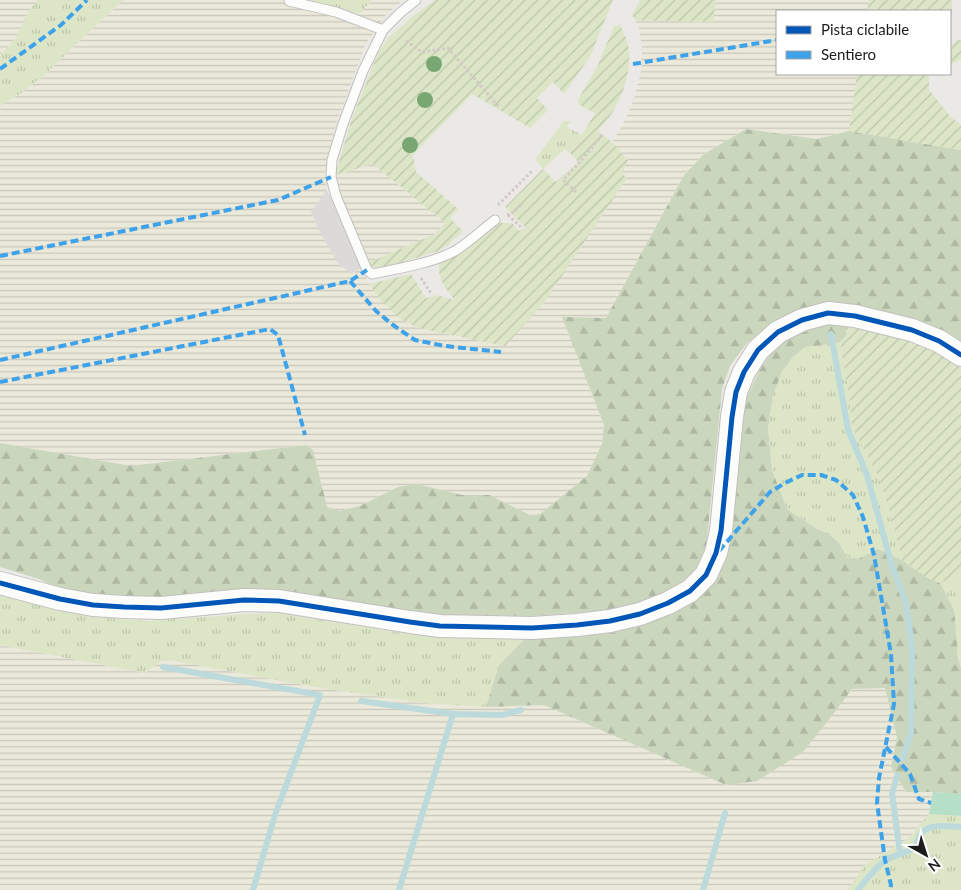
<svg xmlns="http://www.w3.org/2000/svg" width="961" height="890" font-family="Lato,sans-serif">
  <defs>
    <pattern id="farmland-rules" width="6" height="5" patternUnits="userSpaceOnUse" patternTransform="scale(1.25)"><rect width="6" height="5" fill="#ebe9da"/><path d="M0 2.5h6" fill="none" stroke="#c9c7bb"/></pattern>
    <pattern id="grass-tufts" width="24" height="20" patternUnits="userSpaceOnUse" patternTransform="scale(1.25)"><rect width="24" height="20" fill="#dce6c7"/><path d="M3 7l-1-3M5 7V3M7 7l1-3M15 17l-1-3M17 17v-4M19 17l1-3" fill="none" stroke="#bcc5aa"/></pattern>
    <pattern id="forest-firs" width="22" height="20" patternUnits="userSpaceOnUse" patternTransform="scale(1.25)"><rect width="22" height="20" fill="#cbd7bd"/><path d="M5 1l3.5 6h-7zM16 11l3.5 6h-7z" fill="#aeb8a2"/></pattern>
    <pattern id="garden-furrows" width="10" height="10" patternUnits="userSpaceOnUse" patternTransform="scale(1.25)"><rect width="10" height="10" fill="#dce6c7"/><path d="M-1 1l2-2M0 10L10 0M9 11l2-2" fill="none" stroke="#bcc5aa"/></pattern>
  </defs>
  <rect width="100%" height="100%" fill="#ebe9e6"/>
  <g fill="url(#farmland-rules)">
    <path d="M0 0H38L30 9 15 39 0 55Z"/>
    <path d="M123 0H302L336 7 359 14 372 0H403L385 16 365 45 338 119 326 162 325 176 327 190 312 213 351 274 361 268 369 284 399 318 418 328 505 346 622 173 628 159 612 142 626 119 635 95 641 72 642 49 639 28 635 20 713 22 716 0H870L868 11H777V74H858L849 131 817 139 746 129 704 154 684 175 606 318 562 317 604 425 602 444 587 476 541 514 532 516 489 495H462L416 484 398 487 360 506 339 511 327 507 313 450 306 445 131 466 0 443V106L21 93 43 76Z"/>
    <path d="M373 164 445 223 435 234 368 263 340 196 335 175Z"/>
    <path d="M0 645 145 673 164 659 315 687 423 703 486 707 544 705 726 785 831 717 852 688H885L897 738 891 767 906 792H933L929 814 909 838 865 865 847 890H0Z"/>
  </g>
  <g fill="url(#grass-tufts)">
    <path d="M38 0H123L43 76 21 93 0 106V55L15 39 30 9Z"/>
    <path d="M302 0H372L359 14 336 7Z"/>
    <path d="M564 121H571L567 127 582 135 569 152 565 149 543 169 535 159Z"/>
    <path d="M840 342 850 400 852 427 878 476 889 508 902 560 878 549 858 559 847 557 839 543 828 533 820 530 787 509 772 470 768 429 773 395 782 372 792 358 805 347 824 345Z"/>
    <path d="M961 575V668L947 597 940 583Z"/>
    <path d="M0 593 92 617 148 621 245 614 279 613 401 633 524 640 499 665 486 707 423 703 315 687 164 659 145 673 0 645Z"/>
    <path d="M929 814 961 816V890H847L865 865 909 838Z"/>
  </g>
  <g fill="url(#forest-firs)">
    <path d="M746 129 817 139 849 131 961 150V345L831 302 800 309 773 322 747 343 730 366 722 389 708 530 706 546 696 568 684 582 663 595 630 606 606 610 576 613 532 616 436 615 98 597 56 587 39 579 0 567V443L131 466 306 445 313 450 327 507 339 511 360 506 398 487 416 484 462 495H489L532 516 540 514 587 476 602 444 604 425 562 317 606 318 684 175 704 154Z"/>
    <path d="M828 322 845 324 847 335 840 342 824 345 805 347 792 358 782 372 773 395 768 429 772 470 787 509 819 530 828 533 839 543 847 557 858 559 878 549 902 560 928 578 940 583 954 610 958 657 961 668V794L933 792H906L891 767 897 738 885 688 852 689 831 717 803 752 757 781 726 785 544 705 486 707 499 665 524 640 606 634 642 625 697 597 747 397C756 377 765 355 784 341 795 332 814 327 828 322Z"/>
  </g>
  <g fill="url(#garden-furrows)">
    <path d="M435 0H613L590 57 564 94 553 82 537 98 548 110 530 128 472 94 413 155 416 172 458 209 450 218 463 231 447 246 436 252 381 268 373 267 368 263 435 234 445 223 373 164 335 175 352 118 378 53 388 38 413 16Z"/>
    <path d="M640 0H716L713 22 635 20 632 15Z"/>
    <path d="M869 0H952V16L950 22V11H867Z"/>
    <path d="M620 25C624 33 628 41 629 50 631 69 624 93 614 110 610 117 603 124 598 131L612 142 628 160 622 173 627 178 544 303 505 346 418 328 399 318 384 304 369 284 411 274 426 298 436 295 455 300C446 291 437 277 439 263L456 255 499 223H512L519 231 526 228 505 207 543 169 556 182 578 162 569 152 582 135 595 113 579 105 578 100 598 65 614 26Z"/>
    <path d="M957 40H961V59L950 65C950 56 949 46 957 40Z"/>
    <path d="M857 74H929V90L951 117 961 125V150L849 131Z"/>
    <path d="M845 324 908 337 954 362 961 368V575L940 583 928 578 902 560 889 508 878 476 852 427 850 400 840 342 847 335Z"/>
  </g>
  <path fill="#b5dfc6" d="M933 792 961 794V816L929 814Z"/>
  <path fill="#dbdad9" d="M327 190 361 268 351 274 337 262 319 230 311 212Z"/>
  <g fill="none" stroke-linecap="round" stroke-linejoin="round">
    <g stroke="#bcdadc" stroke-width="6">
      <path d="M831 334 848 430 867 475 892 566 906 603 912 647 911 733 903 758"/>
      <path d="M163 667 320 695 275 815 253 890"/>
      <path d="M361 701 453 714"/>
      <path d="M897 776 892 794 900 853"/>
      <path d="M399 890 453 714 502 715 521 710"/>
      <path d="M703 890 725 813"/>
      <path d="M858 890C865 881 877 866 886 860 896 854 907 853 916 847 920 821 941 826 961 827"/>
    </g>
    <defs>
      <g id="service">
        <path d="M416 0 400 13 383 30 363 71 343 124 332 160 331 177 336 196 367 270 372 274C399 268 430 264 455 251 468 243 483 229 495 220"/>
        <path d="M289 1 336 12 383 30"/>
      </g>
      <path id="tertiary" d="M0 583 60 599 93 605 124 607 161 608 244 600 279 601 410 622 440 626 532 628 577 625 610 621 640 614 668 603 690 591 706 575 716 553 721 531 732 417 736 392 744 372 758 350 778 332 802 320 828 313 855 316 912 330 939 341 961 355"/>
    </defs>
    <use href="#service" stroke="#c1c0be" stroke-width="11"/>
    <use href="#tertiary" stroke="#c1c0be" stroke-width="24"/>
    <g stroke="#d4c8c7" stroke-width="3" stroke-dasharray="2.5 2.5" stroke-linecap="butt">
      <path d="M406 41 422 52 448 48 499 107"/>
      <path d="M576 192 563 180 581 161 603 134"/>
      <path d="M498 205 533 170"/>
      <path d="M507 215 512 213 523 203"/>
      <path d="M508 215 523 229"/>
      <path d="M421 278 431 293"/>
    </g>
    <use href="#service" stroke="#fcfcfb" stroke-width="9"/>
    <use href="#tertiary" stroke="#fcfcfb" stroke-width="22"/>
    <g stroke="#3da2ea" stroke-width="4" stroke-dasharray="8 4" stroke-linecap="butt">
      <path d="M633 64 777 40"/>
      <path d="M0 69 61 25 87 0"/>
      <path d="M0 256 278 200 331 177"/>
      <path d="M350 281 376 311 393 325 415 340 445 346 501 352"/>
      <path d="M0 360 350 281 367 270"/>
      <path d="M0 382 270 329 278 335 305 435"/>
      <path d="M719 551 770 492 787 482 802 475H821L836 480 853 495 863 517 874 555 891 654 894 704 879 778 877 803 885 860 891 885 890 890"/>
      <path d="M886 747 910 774 919 799 931 803"/>
    </g>
    <defs>
      <path id="cycleway" d="M0 583 60 599 93 605 124 607 161 608 244 600 279 601 410 622 440 626 532 628 577 625 610 621 640 614 668 603 690 591 706 575 716 553 721 531 732 417 736 392 744 372 758 350 778 332 802 320 828 313 855 316 912 330 939 341 961 355"/>
    </defs>
    <use href="#cycleway" stroke="#fff" stroke-width="8"/>
    <use href="#cycleway" stroke="#0057b8" stroke-width="5"/>
  </g>
  <g fill="#79a773">
    <circle cx="434" cy="64" r="8"/>
    <circle cx="425" cy="100" r="8"/>
    <circle cx="410" cy="145" r="8"/>
  </g>
  <rect x="776" y="10" width="175" height="65" fill="#ffffff" stroke="#a5a5a5"/>
  <rect x="786" y="26" width="25" height="8" fill="#0057b8" stroke="#a5a5a5"/>
  <text x="821" y="35" font-size="15" fill="#1d1d1d">Pista ciclabile</text>
  <rect x="786" y="51" width="25" height="8" fill="#3da2ea" stroke="#a5a5a5"/>
  <text x="821" y="60" font-size="15" fill="#1d1d1d">Sentiero</text>
  <g transform="translate(926 855) rotate(141)" stroke="#ffffff" stroke-width="4" paint-order="stroke">
  <path d="M0-4L9 19L0 12L-9 19Z" fill="#1d1d1d"/>
  <text y="-8" font-size="14" font-weight="bold" text-anchor="middle" fill="#1d1d1d">N</text>
  </g>
</svg>
